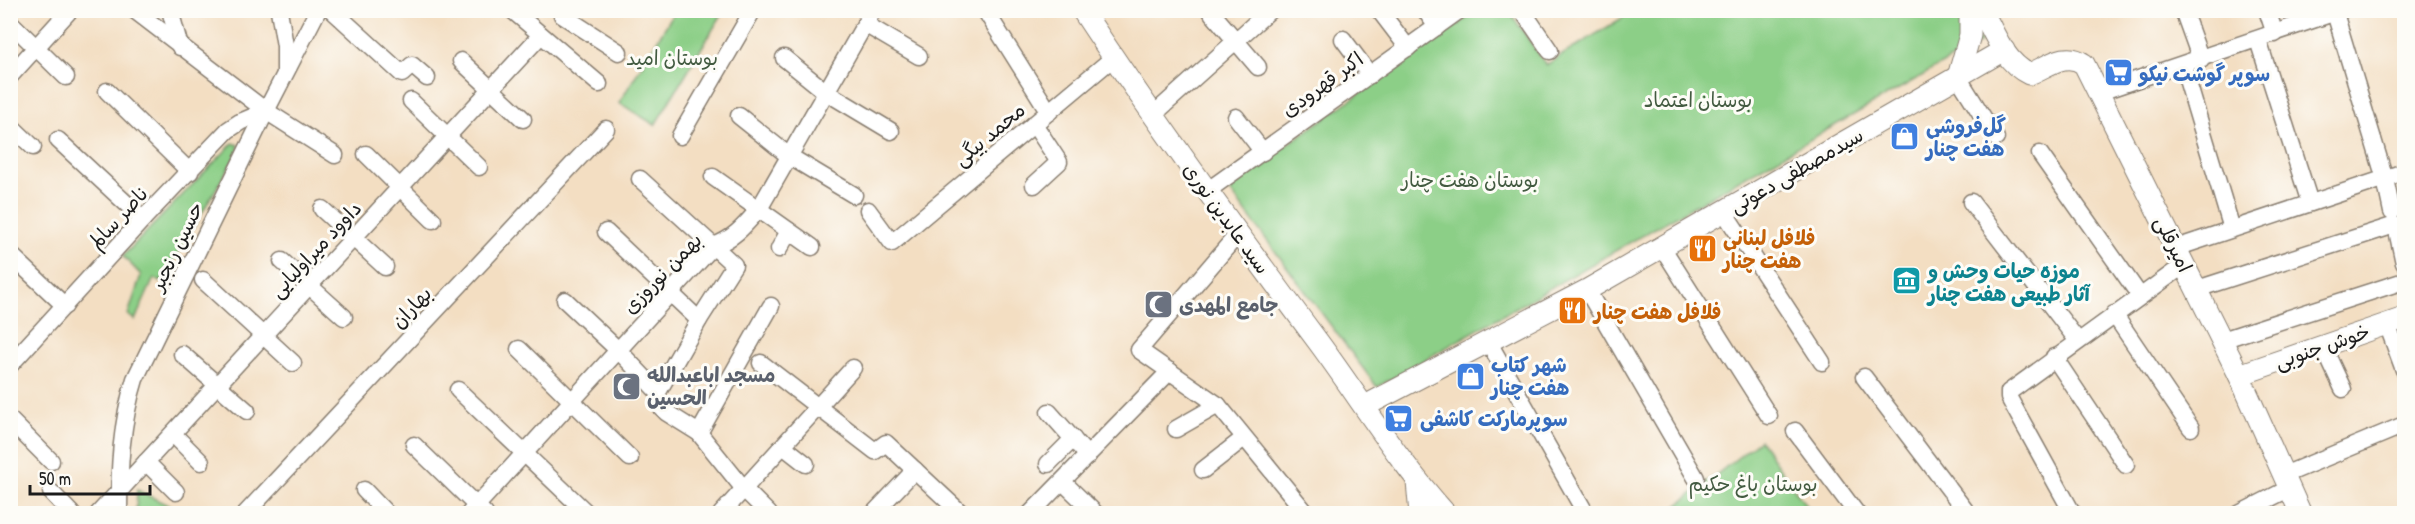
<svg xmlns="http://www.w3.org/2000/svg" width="2415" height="524" font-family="'Patrick Hand','Playpen Sans Arabic',sans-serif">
  <rect width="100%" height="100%" fill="#fdfcf7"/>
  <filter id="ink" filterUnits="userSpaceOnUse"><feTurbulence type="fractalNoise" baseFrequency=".0167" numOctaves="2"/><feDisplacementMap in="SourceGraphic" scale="12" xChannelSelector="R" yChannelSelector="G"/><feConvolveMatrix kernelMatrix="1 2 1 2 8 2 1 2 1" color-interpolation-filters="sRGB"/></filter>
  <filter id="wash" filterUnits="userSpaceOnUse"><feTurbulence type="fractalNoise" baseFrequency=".008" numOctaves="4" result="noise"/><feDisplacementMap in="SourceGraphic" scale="24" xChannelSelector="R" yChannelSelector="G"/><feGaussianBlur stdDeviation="1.35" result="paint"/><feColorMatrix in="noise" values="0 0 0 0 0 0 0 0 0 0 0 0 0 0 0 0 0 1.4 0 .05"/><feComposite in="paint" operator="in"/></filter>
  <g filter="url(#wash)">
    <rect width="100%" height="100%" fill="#f3dec2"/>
    <g fill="#8ccf87" stroke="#547652" stroke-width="1.5">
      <path d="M1635 10 1962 11 1981 42 1377 387 1227 187 1477 11H1509L1546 65Z"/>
      <path d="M675 11H724L655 125 619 103Z"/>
      <path d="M233 143 239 145 238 152 161 282 154 278 135 320 128 315 141 275 123 256Z"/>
      <path d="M1760 440 1811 513H1668Z"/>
      <path d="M137 490 174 508 177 513H136Z"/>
    </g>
  </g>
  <g filter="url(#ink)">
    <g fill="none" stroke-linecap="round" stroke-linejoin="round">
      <defs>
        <g id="minor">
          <path d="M134 10 266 111 335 155"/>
          <path d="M170 10 180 47"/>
          <path d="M279 10 285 46V71"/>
          <path d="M332 10 402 74 412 65 427 78"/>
          <path d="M512 10 599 84"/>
          <path d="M985 10 1049 112"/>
          <path d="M1379 10 1408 48"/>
          <path d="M1425 10 1437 27"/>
          <path d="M1522 10 1550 51"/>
          <path d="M2183 10 2201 60"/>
          <path d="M2267 10 2275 34"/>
          <path d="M1212 13 1258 67"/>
          <path d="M2335 13 2385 179 2392 212"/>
          <path d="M562 15 619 52"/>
          <path d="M10 22 66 77"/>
          <path d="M865 24 919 56"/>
          <path d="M1343 39 1370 75"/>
          <path d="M2258 40 2310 203"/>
          <path d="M784 58 826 92 891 131"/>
          <path d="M461 61 523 119"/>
          <path d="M2183 66 2232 229"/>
          <path d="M10 76 70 10"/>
          <path d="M1958 77 1996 138"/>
          <path d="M107 91 190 172"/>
          <path d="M2100 92 2342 10"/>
          <path d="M411 101 479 167"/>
          <path d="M1153 115 1270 10"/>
          <path d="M739 116 789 156 854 195"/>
          <path d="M1236 117 1263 152"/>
          <path d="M10 125 33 147"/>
          <path d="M680 136 753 10"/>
          <path d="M58 140 143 219"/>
          <path d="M366 154 433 220"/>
          <path d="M2040 154 2140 296"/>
          <path d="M713 177 812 247"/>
          <path d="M1034 185 1059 162 1034 124"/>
          <path d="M1207 191 1460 10"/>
          <path d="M1971 202 2078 341"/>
          <path d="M322 209 385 267"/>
          <path d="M868 210 892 243 1113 58"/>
          <path d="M1724 212 1822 362"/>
          <path d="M606 232 699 320"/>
          <path d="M1238 234 1139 350 1218 405 1307 514"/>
          <path d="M2398 235 2404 263"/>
          <path d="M1662 247 1769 416"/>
          <path d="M2176 248 2404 172"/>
          <path d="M779 249 789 231"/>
          <path d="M10 254 65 306"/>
          <path d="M282 261 344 317"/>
          <path d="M203 280 293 363"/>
          <path d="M2197 289 2395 225"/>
          <path d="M1587 290 1696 478"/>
          <path d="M565 300 618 350 658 392 699 320 734 265 640 179"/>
          <path d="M2114 314 2191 428"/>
          <path d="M2387 324 2404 370"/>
          <path d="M2222 340 2404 281"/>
          <path d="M1488 341 1586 514"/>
          <path d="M2323 346 2343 389"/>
          <path d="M519 349 630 458"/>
          <path d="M182 354 247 411"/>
          <path d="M2054 357 2126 465"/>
          <path d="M761 363 875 451 886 443 962 514"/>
          <path d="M10 365 143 219 228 130 240 122 266 111"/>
          <path d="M1864 377 1968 514"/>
          <path d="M458 390 588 514"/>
          <path d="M660 406 667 413 699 433 744 489 769 514"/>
          <path d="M1049 412 1088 456"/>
          <path d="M10 420 51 461"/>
          <path d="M1176 429 1218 405"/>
          <path d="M1795 431 1857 514"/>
          <path d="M699 433 771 306"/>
          <path d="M173 434 201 462"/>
          <path d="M414 445 485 514"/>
          <path d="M783 446 806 464"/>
          <path d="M146 462 176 492"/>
          <path d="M1048 464 1073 439"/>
          <path d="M1203 470 1244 438"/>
          <path d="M2284 475 2404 425"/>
          <path d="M1063 482 1096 514"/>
          <path d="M364 490 387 514"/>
          <path d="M51 492 72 514"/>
          <path d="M98 514 541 35"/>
          <path d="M119 514C119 468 121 423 135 379L266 111 318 10"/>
          <path d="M245 514 606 129"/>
          <path d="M469 514 713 246C734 239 745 225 759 209L873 10"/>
          <path d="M721 514 853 368"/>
          <path d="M873 514 915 470"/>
          <path d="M1030 514 1170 371"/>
          <path d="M2073 514 2009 398V392L2184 265"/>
          <path d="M2239 514 2290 488"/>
        </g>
        <g id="major">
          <path d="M1082 10C1157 124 1238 234 1319 343 1361 400 1398 461 1446 514"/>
          <path d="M1982 10C1994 33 2005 63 2029 74 2048 67 2065 50 2084 64L2239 375 2301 514"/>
          <path d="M1958 77 1970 35V10"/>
          <path d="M2239 375 2404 318"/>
          <path d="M1365 406 1587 290 2004 50"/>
          <path d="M1417 482 1420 514"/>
        </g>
      </defs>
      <use href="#minor" stroke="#887d6f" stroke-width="19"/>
      <use href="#major" stroke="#887d6f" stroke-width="23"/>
      <use href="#minor" stroke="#fff" stroke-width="16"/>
      <use href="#major" stroke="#fff" stroke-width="21"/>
    </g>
  </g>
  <defs>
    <symbol id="supermarket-square" viewBox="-11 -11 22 22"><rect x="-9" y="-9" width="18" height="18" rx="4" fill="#3f7fe0" stroke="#fdfcf7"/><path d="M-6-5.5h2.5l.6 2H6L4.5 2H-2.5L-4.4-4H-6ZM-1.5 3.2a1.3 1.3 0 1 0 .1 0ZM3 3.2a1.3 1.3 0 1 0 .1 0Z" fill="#fff"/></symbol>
    <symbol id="shop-square" viewBox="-11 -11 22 22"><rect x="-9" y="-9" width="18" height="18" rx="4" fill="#3f7fe0" stroke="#fdfcf7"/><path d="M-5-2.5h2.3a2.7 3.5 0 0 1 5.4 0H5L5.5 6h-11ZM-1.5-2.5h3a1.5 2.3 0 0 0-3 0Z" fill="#fff"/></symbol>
    <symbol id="restaurant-square" viewBox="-11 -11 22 22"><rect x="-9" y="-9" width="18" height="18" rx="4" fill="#e8710a" stroke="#fdfcf7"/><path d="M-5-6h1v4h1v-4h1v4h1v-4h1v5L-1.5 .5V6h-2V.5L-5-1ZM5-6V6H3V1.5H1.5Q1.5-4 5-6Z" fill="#fff"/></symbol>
    <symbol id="museum-square" viewBox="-11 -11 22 22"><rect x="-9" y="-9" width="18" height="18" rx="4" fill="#0f9aa8" stroke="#fdfcf7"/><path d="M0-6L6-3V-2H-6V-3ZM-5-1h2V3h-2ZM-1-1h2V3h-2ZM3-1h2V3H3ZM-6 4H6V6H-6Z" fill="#fff"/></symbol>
    <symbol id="mosque-square" viewBox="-11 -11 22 22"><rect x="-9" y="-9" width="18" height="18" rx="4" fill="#6b7280" stroke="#fdfcf7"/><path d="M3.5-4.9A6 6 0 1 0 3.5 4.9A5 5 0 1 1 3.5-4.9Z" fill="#fff"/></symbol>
  </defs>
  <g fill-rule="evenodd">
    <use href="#supermarket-square" x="2102" y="56" width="33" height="33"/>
    <use href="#shop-square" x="1888" y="120" width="33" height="33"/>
    <use href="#restaurant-square" x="1686" y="232" width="33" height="33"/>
    <use href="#museum-square" x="1890" y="264" width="33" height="33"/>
    <use href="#mosque-square" x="1142" y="288" width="33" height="33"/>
    <use href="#restaurant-square" x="1556" y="294" width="33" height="33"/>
    <use href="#shop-square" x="1454" y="360" width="33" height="33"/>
    <use href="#mosque-square" x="610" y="370" width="33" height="33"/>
    <use href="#supermarket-square" x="1382" y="402" width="33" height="33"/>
  </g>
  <g text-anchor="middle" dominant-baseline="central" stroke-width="6" stroke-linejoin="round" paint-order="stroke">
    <g font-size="20" fill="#435b41" stroke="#fdfcf7">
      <text x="672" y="57">بوستان امید</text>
      <text x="1698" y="99">بوستان اعتماد</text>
      <text x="1470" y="179">بوستان هفت چنار</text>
      <text x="1753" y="483">بوستان باغ حکیم</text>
    </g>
    <g font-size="20" font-weight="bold" fill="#366cbe" stroke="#fdfcf7" text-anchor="start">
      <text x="2139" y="73">سوپر گوشت نیکو</text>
      <text x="1926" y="125">گل‌فروشی<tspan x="1926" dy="23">هفت چنار</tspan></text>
      <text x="1491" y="364">شهر کتاب<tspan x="1491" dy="23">هفت چنار</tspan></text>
      <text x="1420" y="418">سوپرمارکت کاشفی</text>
    </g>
    <g font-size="20" fill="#1c1c1c" stroke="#fdfcf7">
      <text transform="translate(1322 84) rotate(-36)">اکبر قهرودی</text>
      <text transform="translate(989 134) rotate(-40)">محمد بیگی</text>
      <text transform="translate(1796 170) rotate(-30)">سیدمصطفی دعوتی</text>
      <text transform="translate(118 217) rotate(-47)">ناصر سالم</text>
      <text transform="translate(1227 218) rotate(54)">سید عابدین نوری</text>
      <text transform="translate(2174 244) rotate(64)">امیرقلی</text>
      <text transform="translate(176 246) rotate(-64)">حسین رنجبر</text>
      <text transform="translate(315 249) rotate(-47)">داوود میراولیایی</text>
      <text transform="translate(662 273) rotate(-46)">بهمن نوروزی</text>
      <text transform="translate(411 307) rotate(-47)">بهاران</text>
      <text transform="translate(2322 346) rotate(-19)">خوش جنوبی</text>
    </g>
    <g font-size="20" font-weight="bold" fill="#c56008" stroke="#fdfcf7" text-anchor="start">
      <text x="1723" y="237">فلافل لبنانی<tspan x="1723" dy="23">هفت چنار</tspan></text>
      <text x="1594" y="311">فلافل هفت چنار</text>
    </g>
    <g font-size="20" font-weight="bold" fill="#0d838f" stroke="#fdfcf7" text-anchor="start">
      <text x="1928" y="270">موزه حیات وحش و<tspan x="1928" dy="23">آثار طبیعی هفت چنار</tspan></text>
    </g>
    <g font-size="20" font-weight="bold" fill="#5b616d" stroke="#fdfcf7" text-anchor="start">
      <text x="1179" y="304">جامع المهدی</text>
      <text x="647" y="374">مسجد اباعبدالله<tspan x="647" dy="23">الحسین</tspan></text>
    </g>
  </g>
  <rect width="2415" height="524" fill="none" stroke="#fdfcf7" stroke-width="36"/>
  <path d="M30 485v9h120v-9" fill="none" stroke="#1c1c1c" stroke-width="3"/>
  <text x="39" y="485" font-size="18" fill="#1c1c1c" stroke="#fdfcf7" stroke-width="4.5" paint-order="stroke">50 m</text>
</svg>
